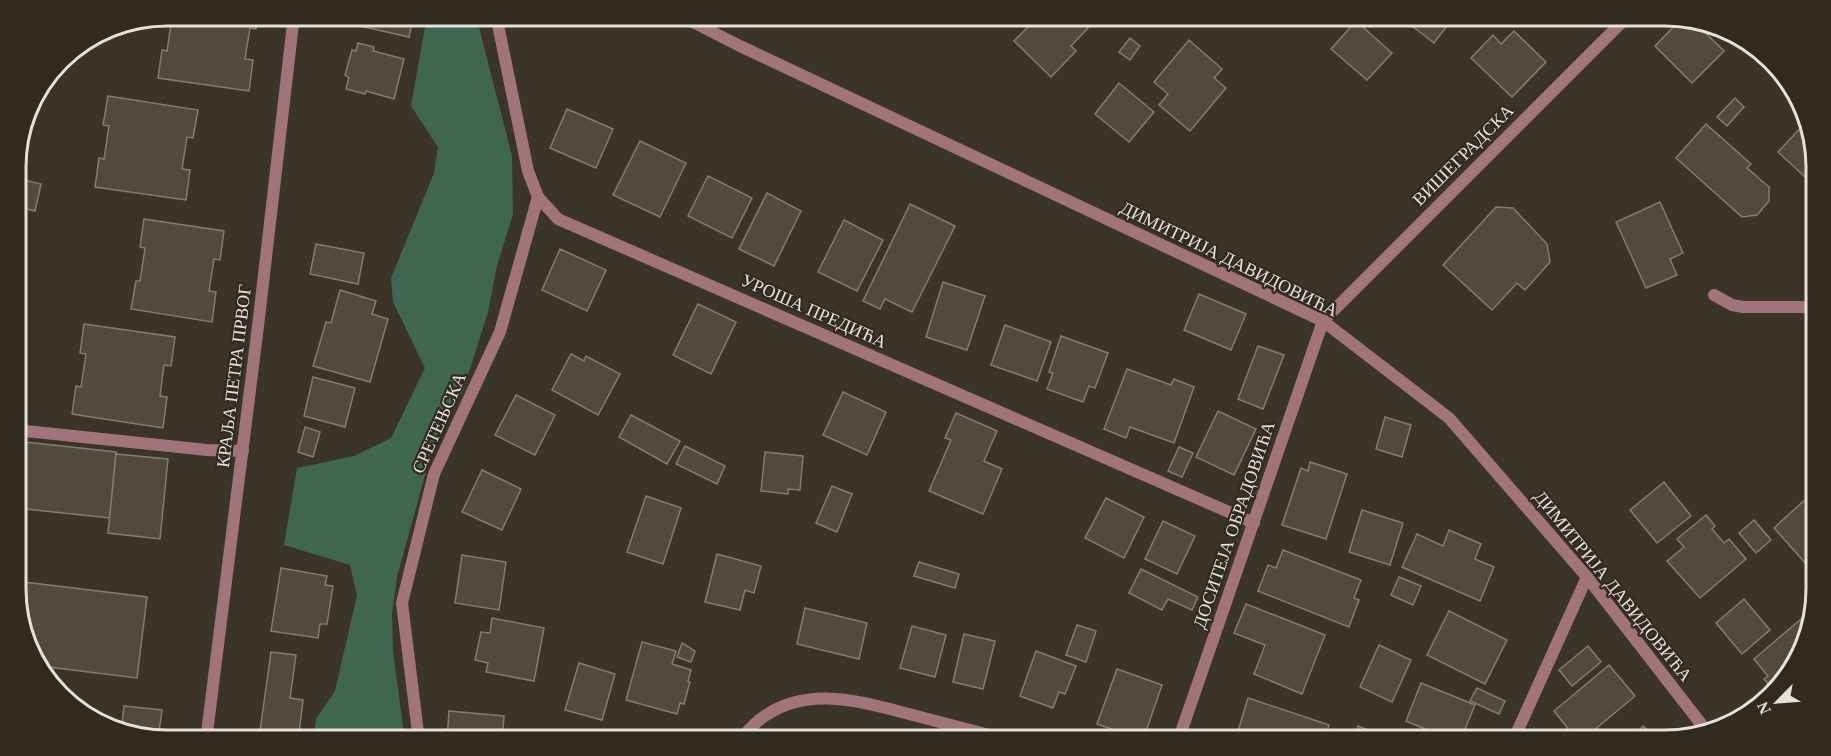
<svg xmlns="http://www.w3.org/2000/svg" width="1831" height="756" font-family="Georgia,serif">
  <rect width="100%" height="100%" fill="#3b3429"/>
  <path fill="#3f6650" d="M427 15H476L512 156 513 214 497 266 488 312 463 391 440 431 427 468 397 577 392 614 393 651 405 741H314L316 719 335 691 357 595 350 565 284 545 297 468 354 456 391 438 425 368 393 302 391 278 434 173 438 147 411 106Z"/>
  <g fill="#524a3f" stroke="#857c6f" stroke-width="1.5">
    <path d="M166 15H258L256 29 250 28 245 59 253 60 249 91 158 78 162 50 167 51 172 17Z"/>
    <path d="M367 15H414L409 37 364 27Z"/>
    <path d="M1040 15H1075L1088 28 1071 46 1076 51 1051 77 1014 41Z"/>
    <path d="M1398 15H1455L1434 43Z"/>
    <path d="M1682 18 1693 21 1724 51 1692 83 1655 46Z"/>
    <path d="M1356 21 1392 53 1367 80 1331 49Z"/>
    <path d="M1514 31 1546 62 1512 97 1471 58 1493 35 1501 44Z"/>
    <path d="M1130 38 1140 46 1130 60 1119 52Z"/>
    <path d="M1189 40 1222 69 1214 78 1226 88 1190 131 1159 105 1168 94 1154 82Z"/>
    <path d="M358 43 374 47 373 51 404 59 394 99 366 91 365 94 346 89 349 78 345 75 352 50 356 51Z"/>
    <path d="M1119 83 1154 112 1129 142 1095 114Z"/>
    <path d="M108 96 198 110 193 138 187 137 182 169 190 170 186 200 95 187 99 158 104 159 109 126 103 125Z"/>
    <path d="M1735 98 1744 107 1727 126 1717 117Z"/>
    <path d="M567 109 613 129 596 168 550 148Z"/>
    <path d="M1805 123 1815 146V186L1778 152Z"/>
    <path d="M1706 124 1751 164 1747 168 1769 187V201L1757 215 1742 217 1676 158Z"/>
    <path d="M640 141 686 163 660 217 613 195Z"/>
    <path d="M708 176 752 198 732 238 688 216Z"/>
    <path d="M15 178 41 184 35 211 15 206Z"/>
    <path d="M767 193 801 211 774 266 739 249Z"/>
    <path d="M1660 202 1683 253 1670 259 1677 275 1646 288 1616 222Z"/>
    <path d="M910 204 955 226 912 312 885 299 880 309 863 301Z"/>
    <path d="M1496 207 1513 208 1547 244 1550 262 1525 290 1517 283 1492 310 1443 265Z"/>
    <path d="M144 219 224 231 220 260 214 259 209 291 216 292 212 322 131 309 136 281H140L145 248 140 247Z"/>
    <path d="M844 220 883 240 857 291 818 272Z"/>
    <path d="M316 244 364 253 358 284 310 274Z"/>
    <path d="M560 249 606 270 587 311 542 290Z"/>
    <path d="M943 282 985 296 967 350 926 337Z"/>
    <path d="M340 290 376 301 372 314 388 319 370 382 313 366 326 322 331 323Z"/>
    <path d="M1199 294 1246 314 1231 350 1184 330Z"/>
    <path d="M698 304 736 322 711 374 673 355Z"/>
    <path d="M84 324 175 337 171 366 164 365 160 396 167 397 163 428 72 414 76 386 81 387 86 354 80 353Z"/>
    <path d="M1005 325 1051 342 1037 381 991 365Z"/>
    <path d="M16 329 21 330 16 364Z"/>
    <path d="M1061 336 1108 353 1095 388 1089 386 1083 402 1047 389 1053 373 1049 372Z"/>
    <path d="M1258 346 1284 355 1263 409 1238 399Z"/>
    <path d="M571 354 584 361 586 356 620 374 598 415 552 390Z"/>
    <path d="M1127 369 1171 385 1174 379 1194 387 1174 443 1130 427 1126 438 1104 429Z"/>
    <path d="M313 377 355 388 345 427 304 416Z"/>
    <path d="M843 392 886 412 867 455 823 435Z"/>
    <path d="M516 395 555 415 535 455 495 435Z"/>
    <path d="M1218 411 1256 429 1234 475 1196 457Z"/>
    <path d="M956 413 997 431 984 461 1002 469 983 514 929 491 951 440 945 438Z"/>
    <path d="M631 415 680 441 667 464 619 437Z"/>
    <path d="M1385 417 1411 425 1402 457 1376 449Z"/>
    <path d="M305 427 320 432 313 457 298 452Z"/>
    <path d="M16 441 116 452 110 518 16 508Z"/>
    <path d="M685 446 725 466 717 484 676 464Z"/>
    <path d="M1179 447 1193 453 1182 477 1168 471Z"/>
    <path d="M765 452 803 456 800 490 788 489V494L761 491Z"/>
    <path d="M116 454 168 459 160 539 108 533Z"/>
    <path d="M1310 462 1347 474 1326 539 1282 525 1301 468 1308 471Z"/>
    <path d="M482 470 521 489 502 530 462 512Z"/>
    <path d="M1664 482 1691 516 1657 543 1630 510Z"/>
    <path d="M832 486 852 494 837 532 816 523Z"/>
    <path d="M646 496 681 508 663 564 627 552Z"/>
    <path d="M1809 496 1816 504 1815 574 1774 528Z"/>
    <path d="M1106 498 1144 517 1124 558 1085 538Z"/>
    <path d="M1362 510 1403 523 1390 565 1349 552Z"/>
    <path d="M1706 515 1715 526 1712 529 1724 543 1729 539 1746 559 1700 598 1667 561 1684 547 1677 539Z"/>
    <path d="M1754 520 1771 540 1756 553 1739 533Z"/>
    <path d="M1163 521 1195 536 1177 574 1145 559Z"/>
    <path d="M1449 530 1481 544 1475 559 1494 567 1480 601 1402 567 1417 534 1443 546Z"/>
    <path d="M1283 550 1361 580 1354 598 1359 600 1349 627 1258 591 1268 565 1276 568Z"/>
    <path d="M717 554 761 566 754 593 745 590 740 610 705 602Z"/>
    <path d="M462 555 506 562 499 610 455 603Z"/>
    <path d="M919 562 959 574 955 588 914 576Z"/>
    <path d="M281 568 327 576 325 585 333 586 327 624H320L318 638 271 631Z"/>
    <path d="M1141 569 1198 597 1192 610 1168 599 1162 610 1129 593Z"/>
    <path d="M1399 577 1421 586 1413 605 1391 595Z"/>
    <path d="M24 582 147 597 137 678 40 666 20 617Z"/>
    <path d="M1744 599 1770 630 1742 654 1716 623Z"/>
    <path d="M1246 604 1325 635 1302 694 1254 674 1265 645 1234 633Z"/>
    <path d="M805 608 867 623 859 659 797 644Z"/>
    <path d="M1449 611 1507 640 1485 684 1427 655Z"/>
    <path d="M492 618 544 628 534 681 486 672 488 663 475 660 481 632 490 633Z"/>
    <path d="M1801 619 1808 628 1805 647 1773 689 1764 679 1768 676 1754 659Z"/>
    <path d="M1077 625 1096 631 1086 662 1066 655Z"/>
    <path d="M912 626 946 635 935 677 900 668Z"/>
    <path d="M964 634 995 641 983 689 953 682Z"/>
    <path d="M642 642 676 651 672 664 691 670 688 681 690 682 684 704 680 703 677 714 626 700Z"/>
    <path d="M682 643 695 651 691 662 677 657Z"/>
    <path d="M1379 645 1411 660 1392 702 1360 687Z"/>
    <path d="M1588 646 1601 662 1572 686 1559 670Z"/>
    <path d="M1036 651 1076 666 1065 694 1059 692 1053 708 1020 696Z"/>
    <path d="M271 652 296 655 290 698 303 700 298 741 259 738Z"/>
    <path d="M579 663 615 674 602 720 565 710Z"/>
    <path d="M1609 665 1635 696 1581 741H1578L1554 711Z"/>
    <path d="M1117 669 1162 685 1143 740 1097 724Z"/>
    <path d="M1421 683 1475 705 1460 741H1454L1406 721Z"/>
    <path d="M1477 688 1505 701 1499 714 1470 701Z"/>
    <path d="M1248 698 1329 725 1324 741H1235Z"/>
    <path d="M124 706 162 710 158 739 109 730 98 722 122 724Z"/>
    <path d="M449 711 504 716 502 741H447Z"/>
    <path d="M1358 726 1395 741H1352Z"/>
    <path d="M1643 726 1659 741H1629Z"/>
    <path d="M643 732 674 741H640Z"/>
  </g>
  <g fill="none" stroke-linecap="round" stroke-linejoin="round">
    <path stroke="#a0747a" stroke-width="12" d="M1714 295 1732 305 1743 307H1815"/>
    <g stroke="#a0747a" stroke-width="12">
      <path d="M496 15 528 171 538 197 558 219 1254 523"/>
      <path d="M679 15 740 46 1323 321 1449 418 1587 577 1705 729"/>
      <path d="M16 430 207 450 243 451"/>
      <path d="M206 741 259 318 294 15"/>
      <path d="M419 741 402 603 434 474 500 332 538 197"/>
      <path d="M739 741C745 734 751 727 758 721 804 684 858 701 909 714 943 723 978 732 1012 741"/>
      <path d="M1178 741 1323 321 1629 15"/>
      <path d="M1513 741 1587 577"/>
    </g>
  </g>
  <g text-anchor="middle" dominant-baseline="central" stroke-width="4.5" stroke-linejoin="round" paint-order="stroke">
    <g font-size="18" fill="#e6e1da" stroke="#312a1f">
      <text transform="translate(1463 155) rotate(-45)">ВИШЕГРАДСКА</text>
      <text transform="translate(1229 259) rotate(26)">ДИМИТРИЈА ДАВИДОВИЋА</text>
      <text transform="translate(814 311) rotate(24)">УРОША ПРЕДИЋА</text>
      <text transform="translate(234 376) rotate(-83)">КРАЉА ПЕТРА ПРВОГ</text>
      <text transform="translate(439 423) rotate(-66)">СРЕТЕЊСКА</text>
      <text transform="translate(1234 525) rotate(-71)">ДОСИТЕЈА ОБРАДОВИЋА</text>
      <text transform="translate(1613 586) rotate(51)">ДИМИТРИЈА ДАВИДОВИЋА</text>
    </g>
  </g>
  <path d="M0 0H1831V756H0ZM167 26H1665A141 141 0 0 1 1806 167V589A141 141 0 0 1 1665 730H167A141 141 0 0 1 26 589V167A141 141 0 0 1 167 26Z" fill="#312a1f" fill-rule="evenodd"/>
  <path fill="none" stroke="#e6e1da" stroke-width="3" d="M167 26H1665A141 141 0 0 1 1806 167V589A141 141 0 0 1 1665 730H167A141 141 0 0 1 26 589V167A141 141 0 0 1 167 26Z"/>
  <g transform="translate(1777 702) rotate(245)" stroke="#312a1f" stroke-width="4.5" paint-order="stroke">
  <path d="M0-4.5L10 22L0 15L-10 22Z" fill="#e6e1da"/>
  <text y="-9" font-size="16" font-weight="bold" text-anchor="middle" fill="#e6e1da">N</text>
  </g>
</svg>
